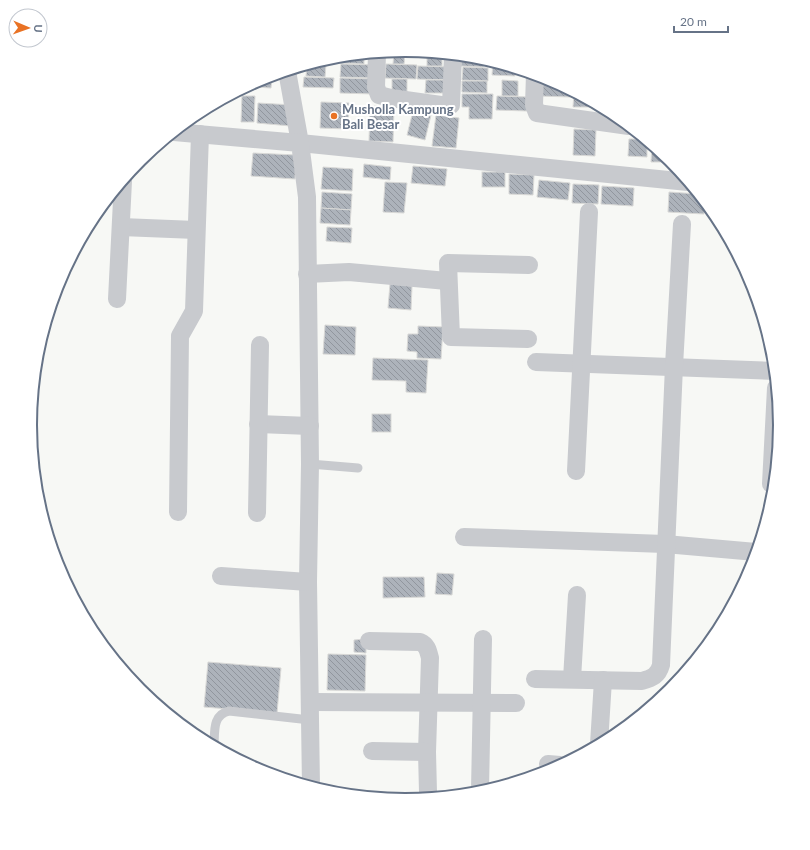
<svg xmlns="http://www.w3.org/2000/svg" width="810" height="850" font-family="Lato,sans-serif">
  <defs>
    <pattern id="building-back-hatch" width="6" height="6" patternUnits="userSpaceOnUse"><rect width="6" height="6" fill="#adb3bb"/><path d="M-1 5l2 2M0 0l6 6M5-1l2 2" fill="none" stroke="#91969e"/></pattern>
  </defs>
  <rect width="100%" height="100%" fill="#f7f8f5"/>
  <g fill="url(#building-back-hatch)" stroke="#d9d9d7">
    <path d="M405 50H409V53L387 52Z"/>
    <path d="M394 53H405L404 64H393Z"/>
    <path d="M427 53 442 54V66H427Z"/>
    <path d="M364 54V64L341 63V56Z"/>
    <path d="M335 57V63L315 62 332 57Z"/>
    <path d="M472 57 484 59 483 67 461 66V59H472Z"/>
    <path d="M493 62 515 68V76L492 75Z"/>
    <path d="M311 63 326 64 325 77 306 76 307 65Z"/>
    <path d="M341 64 376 65 375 78 340 77Z"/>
    <path d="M386 64 417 65 416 79 385 78Z"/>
    <path d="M418 66 450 67V80L417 79Z"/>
    <path d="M463 67 488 68V81L462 80Z"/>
    <path d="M272 75 271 88 256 87V82Z"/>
    <path d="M304 77 334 78 333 88 303 87Z"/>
    <path d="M340 78 375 79 374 94 340 93Z"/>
    <path d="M392 79H407V95L392 94Z"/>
    <path d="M426 80H450V93H425Z"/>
    <path d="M502 80 518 81V96H502Z"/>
    <path d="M462 81H487V93L462 92Z"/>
    <path d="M541 82 556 83 570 90V97L540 96Z"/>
    <path d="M574 93 596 104V107H573Z"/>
    <path d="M462 94H493L492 119H469V107H462Z"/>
    <path d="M242 96H255L254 122H241Z"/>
    <path d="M497 96 528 97 527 111 496 110Z"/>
    <path d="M321 102 349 103 348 129 320 128Z"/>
    <path d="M258 103 293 105 291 126 257 123Z"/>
    <path d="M370 106 394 107 393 142 369 141Z"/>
    <path d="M413 111 431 115 425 140 407 135Z"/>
    <path d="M436 115 459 118 456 148 432 146Z"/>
    <path d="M574 129 596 130 595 156 573 155Z"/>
    <path d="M629 139H645L647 141V157L628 156Z"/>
    <path d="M652 145 665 156V162H651Z"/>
    <path d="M253 153 296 155 295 179 251 176Z"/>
    <path d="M670 160 676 167 669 166Z"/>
    <path d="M364 164 391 167 390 180 363 177Z"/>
    <path d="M413 166 447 169 445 186 411 183Z"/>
    <path d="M323 167 353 169 352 191 321 189Z"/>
    <rect x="482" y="172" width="23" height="15"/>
    <path d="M509 174 534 175 533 195 509 194Z"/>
    <path d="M539 180 570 183 568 200 537 197Z"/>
    <path d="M385 182 407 183 404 213 383 212Z"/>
    <path d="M573 184 599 185 598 204 572 203Z"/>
    <path d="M602 186 634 188 633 206 601 204Z"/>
    <path d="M322 192 352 194 351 210 321 208Z"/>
    <path d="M669 192 698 194 705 202 704 214 668 212Z"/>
    <path d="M321 208 351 210 350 225 320 223Z"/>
    <path d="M327 227 352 228 351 243 326 241Z"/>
    <path d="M390 284 412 286 411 310 388 308Z"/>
    <path d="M325 325 356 327 355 355 323 354Z"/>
    <path d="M418 326 443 327 441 359 417 358V352L407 351 408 334H418Z"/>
    <path d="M373 358 428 360 426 393 406 392V381L372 380Z"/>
    <rect x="372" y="414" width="19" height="18"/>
    <path d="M437 573 454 574 452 595 435 594Z"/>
    <path d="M383 577H424L425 597 383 598Z"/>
    <path d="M366 639V653L354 652V640Z"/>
    <path d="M328 654 366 655 365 691 327 690Z"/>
    <path d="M208 662 281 668 277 713 204 707Z"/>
  </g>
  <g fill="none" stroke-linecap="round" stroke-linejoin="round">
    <g stroke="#c8cace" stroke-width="9">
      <path d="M310 464 358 468"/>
      <path d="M214 746C215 732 212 715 229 711L310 720"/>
    </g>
    <g stroke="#c8cace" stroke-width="18">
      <path d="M377 53 376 87 379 95 391 98 448 106 451 105 453 55"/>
      <path d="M287 71 300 143 688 182"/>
      <path d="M535 74 534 105 537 113 629 126"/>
      <path d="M174 132 300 143 307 197 310 464 308 582 311 787"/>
      <path d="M121 227 196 230"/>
      <path d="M307 274 349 272 447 281"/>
      <path d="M117 299 123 181"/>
      <path d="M528 339 451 337 448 263 529 265"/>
      <path d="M536 362 775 371"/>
      <path d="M258 424 310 426"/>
      <path d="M576 471 589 212"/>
      <path d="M771 484 776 388"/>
      <path d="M178 512 180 336 194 311 200 134"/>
      <path d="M257 513 260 345"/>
      <path d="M464 537 665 544 756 552"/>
      <path d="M221 576 308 582"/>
      <path d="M369 641 420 642C427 645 428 650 430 658L427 752 428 792"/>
      <path d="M535 679 642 681C652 678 658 676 661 665L674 366 682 224"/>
      <path d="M572 679 577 595"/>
      <path d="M311 702 516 703"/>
      <path d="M599 744 603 680"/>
      <path d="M372 751 427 752"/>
      <path d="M548 764 560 765"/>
      <path d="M480 790 483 639"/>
    </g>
  </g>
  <circle fill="#e97224" stroke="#fff" stroke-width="1.5" cx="334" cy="116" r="4"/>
  <g text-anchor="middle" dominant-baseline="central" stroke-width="4" stroke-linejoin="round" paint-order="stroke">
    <g font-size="13" font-weight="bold" fill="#667387" stroke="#fff" text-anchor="start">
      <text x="342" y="109">Musholla Kampung<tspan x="342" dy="15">Bali Besar</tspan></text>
    </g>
  </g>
  <path d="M0 0H810V850H0ZM37 425a368 368 0 1 1 736 0a368 368 0 1 1-736 0Z" fill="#fff" fill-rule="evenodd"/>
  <path fill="none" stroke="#667387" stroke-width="2" d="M37 425a368 368 0 1 1 736 0a368 368 0 1 1-736 0Z"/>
  <g transform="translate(28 28) rotate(92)"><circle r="19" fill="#ffffff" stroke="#c2c7cf"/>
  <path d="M0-3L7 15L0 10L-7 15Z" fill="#e97224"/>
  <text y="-6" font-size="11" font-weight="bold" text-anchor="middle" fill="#667387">U</text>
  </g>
  <path d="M674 26v6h54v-6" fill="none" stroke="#667387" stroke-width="2"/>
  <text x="680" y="26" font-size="12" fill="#667387" stroke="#ffffff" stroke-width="3" paint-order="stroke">20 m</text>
</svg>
